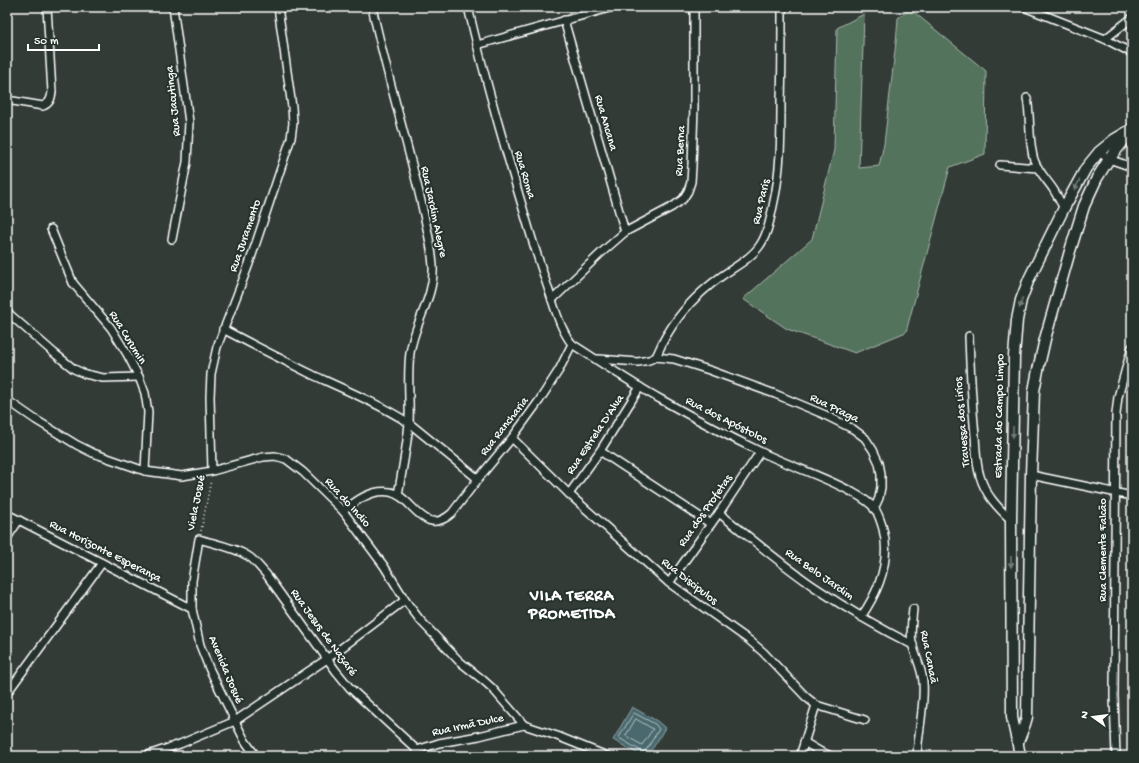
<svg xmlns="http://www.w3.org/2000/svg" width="1139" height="763" font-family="'Gochi Hand',sans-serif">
  <rect width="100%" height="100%" fill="#333b37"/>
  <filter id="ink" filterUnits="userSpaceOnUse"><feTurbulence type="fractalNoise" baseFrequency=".025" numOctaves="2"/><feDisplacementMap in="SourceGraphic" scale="8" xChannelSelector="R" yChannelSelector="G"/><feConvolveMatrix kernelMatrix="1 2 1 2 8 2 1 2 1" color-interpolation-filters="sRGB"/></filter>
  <g filter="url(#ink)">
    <path fill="#53735d" stroke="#a9b9ae" d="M910 9 986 71 985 154 950 167 906 332 855 353 787 329 743 299 812 239 834 150 837 28 864 14 859 168 879 166 884 144 896 42 898 18Z"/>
    <path fill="#48696e" stroke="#91a5a8" d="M632 707 657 721 665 728C659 737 653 753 642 756L613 740Z"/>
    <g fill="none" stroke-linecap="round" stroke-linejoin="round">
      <g stroke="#b6c3c5" stroke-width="1">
        <path d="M634 713 655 724 659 729 647 749 643 752 619 738Z"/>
        <path d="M636 719 653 729 642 745 626 736Z"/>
      </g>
      <defs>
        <g id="street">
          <path d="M372 7C383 58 397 107 410 157 415 176 420 196 424 215 428 232 432 249 433 266 435 297 414 323 410 353 407 376 410 400 409 423 407 447 402 471 398 495"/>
          <path d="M468 7C486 85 509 162 532 239 538 258 544 276 550 294 556 312 561 330 572 344 602 363 631 383 662 400 694 418 726 435 759 451 789 466 821 475 850 491 859 496 869 501 875 509 879 515 881 522 883 529 891 561 879 591 861 617"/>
          <path d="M1024 7 1105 39 1132 53"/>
          <path d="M564 20 625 232"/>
          <path d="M1105 39 1132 18"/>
          <path d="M477 45 613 7"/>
          <path d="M1027 98C1031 118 1028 140 1034 160 1038 171 1047 180 1053 189 1057 195 1060 202 1064 208"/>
          <path d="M7 100 43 106C50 103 51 99 52 92L47 7"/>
          <path d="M1099 152 1109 159 1132 167"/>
          <path d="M1000 165 1038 168"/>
          <path d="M51 229 73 283 111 328 127 354 139 377 145 393 148 412 145 471"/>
          <path d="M172 239 187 162 189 122 173 7"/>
          <path d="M552 300 601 253 625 232 672 207 683 199 688 191 691 182 692 166 694 107V7"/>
          <path d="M7 312 54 353 74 369 85 374 103 378 139 377"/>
          <path d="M223 329C253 345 283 360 313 375 346 390 379 404 409 423L478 479"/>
          <path d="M969 336C970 369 972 403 975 436 976 449 976 464 980 476 985 494 997 507 1011 520"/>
          <path d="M656 357C660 349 663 340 668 333 681 311 700 292 719 278 732 268 747 262 758 248 767 237 770 220 773 206 781 171 781 137 781 101 782 70 782 38 782 7"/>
          <path d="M598 359 638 362 649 360 656 357 674 359 709 370 775 394 823 414 853 429 865 438 873 450 879 463 881 474V487L879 498 874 509"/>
          <path d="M7 400 36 420 77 445 93 453 145 471 182 476 212 471 263 457 275 456 286 459 303 472 343 511 384 566 405 600 420 620 459 661 483 680 492 688 524 725 557 736 607 756"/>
          <path d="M512 438 569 494 669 583 749 640 763 652 806 697 816 705 865 720"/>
          <path d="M600 451 711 524"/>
          <path d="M212 471 210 397 211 374 217 347 249 264 291 138 293 123 292 107 278 7"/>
          <path d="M1031 475 1132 496"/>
          <path d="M569 494 600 451 640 387"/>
          <path d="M343 511C356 501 371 489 390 492 413 496 423 539 452 513L478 479 512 438 539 401 559 370 572 344"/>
          <path d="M719 513C751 538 782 565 816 588 847 609 879 628 913 645"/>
          <path d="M7 514 192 609"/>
          <path d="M7 538 19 520"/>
          <path d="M669 583 711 524 719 513 760 452"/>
          <path d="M913 609C912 620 910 632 912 643 915 656 922 668 923 682 925 705 918 732 917 756"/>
          <path d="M7 693 102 563"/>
          <path d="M804 742 821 752 831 756"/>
          <path d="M417 750 439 743 479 736 524 725"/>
          <path d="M145 756 180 744 235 721 327 659 405 600"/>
          <path d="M256 756 245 741 235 721 209 668 200 645 192 609V581L199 539C215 544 234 547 248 556 255 560 260 568 266 574L336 671 350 688 417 750"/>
          <path d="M800 756 816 705"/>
          <path d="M1116 756 1114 696 1116 414 1118 397 1132 347"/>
        </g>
        <g id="secondary">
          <path d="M1018 742 1025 724 1027 717 1031 475 1034 391 1038 370 1045 339 1070 251 1084 206 1097 178 1109 159 1131 132"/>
          <path d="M1020 756C1018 742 1014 730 1012 717L1011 520 1014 356 1017 320 1021 300 1029 279 1064 208 1086 168 1099 152 1115 139 1132 129"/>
        </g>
      </defs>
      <use href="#street" stroke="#fff" stroke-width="10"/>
      <use href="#secondary" stroke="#fff" stroke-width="13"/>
      <path stroke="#fff" stroke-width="1.5" stroke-dasharray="1 3" stroke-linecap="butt" d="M201 531 211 480"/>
      <use href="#street" stroke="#26332d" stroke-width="7"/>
      <use href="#secondary" stroke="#26332d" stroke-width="10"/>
    </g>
    <defs><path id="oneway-solid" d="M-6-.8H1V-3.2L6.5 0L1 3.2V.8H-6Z"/></defs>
    <g fill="#727a76">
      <use href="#oneway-solid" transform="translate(1077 185) rotate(119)"/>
      <use href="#oneway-solid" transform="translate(1021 303) rotate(106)"/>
      <use href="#oneway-solid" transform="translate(1013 432) rotate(91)"/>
      <use href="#oneway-solid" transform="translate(1011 562) rotate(90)"/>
    </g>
  </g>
  <g text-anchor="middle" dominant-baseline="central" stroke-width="4" stroke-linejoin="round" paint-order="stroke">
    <g font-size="12" fill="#fff" stroke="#26332d">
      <text transform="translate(174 101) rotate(-96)">Rua Jacutinga</text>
      <text transform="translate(605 123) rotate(74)">Rua Ancana</text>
      <text transform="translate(681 151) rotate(-87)">Rua Berna</text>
      <text transform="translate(524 175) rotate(73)">Rua Roma</text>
      <text transform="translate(762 202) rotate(-77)">Rua Paris</text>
      <text transform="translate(433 212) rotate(78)">Rua Jardim Alegre</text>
      <text transform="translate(246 236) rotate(-71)">Rua Juramento</text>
      <text transform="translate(127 338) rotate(58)">Rua Curumin</text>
      <text transform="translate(834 409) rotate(26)">Rua Praga</text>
      <text transform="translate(1000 416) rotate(-89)">Estrada do Campo Limpo</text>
      <text transform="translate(726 421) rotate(27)">Rua dos Apóstolos</text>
      <text transform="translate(963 422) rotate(-95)">Travessa dos Lirios</text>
      <text transform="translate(505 427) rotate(-52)">Rua Rancharia</text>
      <text transform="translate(596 435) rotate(-56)">Rua Estrela D'Alva</text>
      <text transform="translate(197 503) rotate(-79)">Viela Josué</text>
      <text transform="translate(347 503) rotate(48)">Rua do Indio</text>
      <text transform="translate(706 511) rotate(-55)">Rua dos Profetas</text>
      <text transform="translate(1104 550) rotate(-90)">Rua Clemente Falcão</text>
      <text transform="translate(105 552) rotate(27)">Rua Horizonte Esperança</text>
      <text transform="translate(819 575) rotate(35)">Rua Belo Jardim</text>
      <text transform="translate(689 582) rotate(38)">Rua Discipulos</text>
      <text transform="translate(323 633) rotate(54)">Rua Jesus de Nazaré</text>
      <text transform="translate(928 657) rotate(79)">Rua Canaã</text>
      <text transform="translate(225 670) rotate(67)">Avenida Josué</text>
      <text transform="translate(468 726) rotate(-12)">Rua Irmã Dulce</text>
    </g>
    <g font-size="16" font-weight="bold" letter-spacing="1" fill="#fff" stroke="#26332d">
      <text x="572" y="597">VILA TERRA<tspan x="572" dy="18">PROMETIDA</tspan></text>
    </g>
  </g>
  <rect width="1139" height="763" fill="none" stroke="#26332d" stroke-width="24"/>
  <rect x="12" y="12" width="1115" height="739" fill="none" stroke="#fff" stroke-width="1.5" filter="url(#ink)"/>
  <g transform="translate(1093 717) rotate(284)" stroke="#26332d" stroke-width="3" paint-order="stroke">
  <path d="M0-3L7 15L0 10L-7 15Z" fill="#ffffff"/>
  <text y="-6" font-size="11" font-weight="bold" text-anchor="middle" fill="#ffffff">N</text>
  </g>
  <path d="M28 44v6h71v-6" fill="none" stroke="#ffffff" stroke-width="2"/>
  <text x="34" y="44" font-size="12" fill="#ffffff" stroke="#26332d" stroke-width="3" paint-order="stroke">50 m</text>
</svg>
